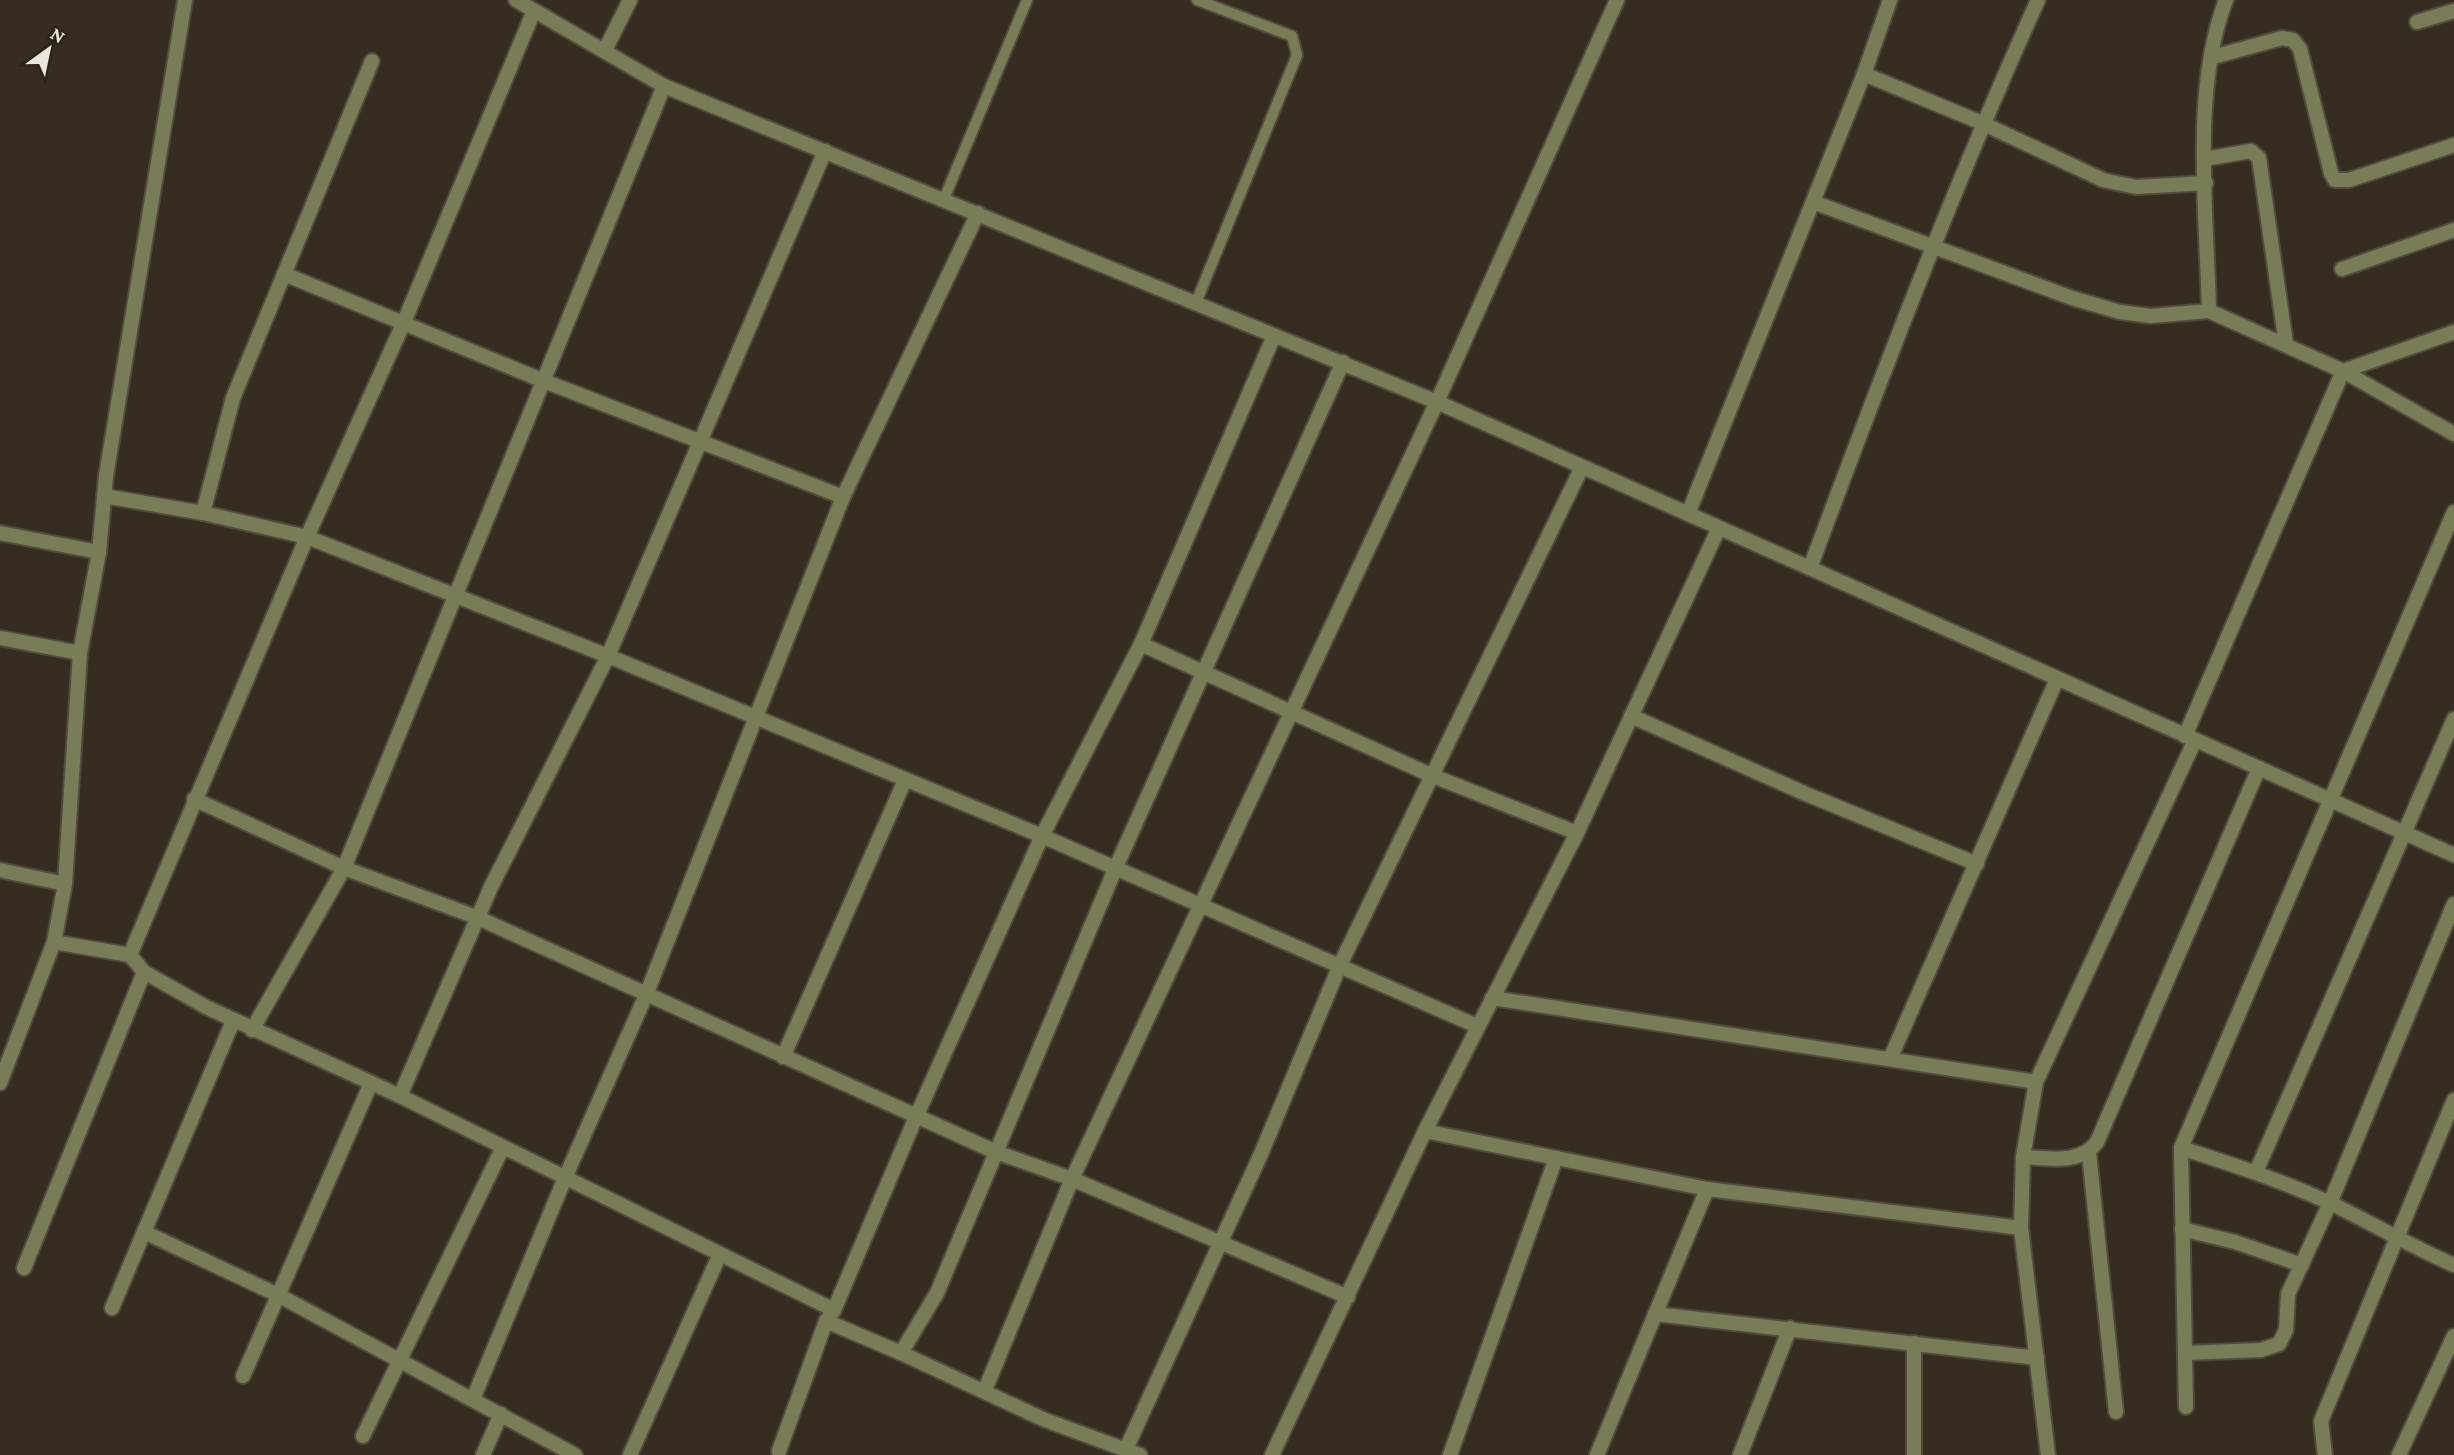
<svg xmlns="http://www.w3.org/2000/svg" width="2454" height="1455" font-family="'Crimson Pro',serif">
  <rect width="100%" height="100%" fill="#362d20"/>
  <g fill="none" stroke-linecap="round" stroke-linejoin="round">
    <defs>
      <g id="service">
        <path d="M944 199 1027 0"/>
        <path d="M1195 305 1297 55 1292 36 1197 0"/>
      </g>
      <g id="minor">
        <path d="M516 0 664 86 1437 402 2454 855"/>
        <path d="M2226 0C2191 89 2207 216 2209 311L2343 371 2454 434"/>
        <path d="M2417 22 2454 11"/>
        <path d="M605 50 630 0"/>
        <path d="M2213 57 2282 38 2293 40 2300 49 2331 173 2335 180H2349L2454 145"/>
        <path d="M1864 74 1982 123 2103 180 2136 187 2206 183"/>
        <path d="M2204 159 2251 151 2259 158 2286 344"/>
        <path d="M1813 202 2072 298 2120 312 2151 316 2209 311"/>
        <path d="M2342 269 2454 230"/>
        <path d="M284 274 544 381 843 497"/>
        <path d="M104 496 203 513 307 537 608 656 1042 836 1477 1026"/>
        <path d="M203 513 233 398 372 61"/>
        <path d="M1688 514 1864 74 1890 0"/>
        <path d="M0 533 99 552"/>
        <path d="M1810 568C1881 377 1954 186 2038 0"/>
        <path d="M0 638 80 653"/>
        <path d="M1141 644 1433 776 1577 833"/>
        <path d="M1631 716 1806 794 1977 864"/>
        <path d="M2185 736 2343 371 2454 332"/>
        <path d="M194 799 344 868 476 917 996 1152 1072 1179 1348 1297"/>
        <path d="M0 870 65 884"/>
        <path d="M54 942 130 955 144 972 206 1007 400 1096 491 887 608 656 825 151"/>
        <path d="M130 955 307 537 404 322 533 13"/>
        <path d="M1492 998 2036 1082"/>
        <path d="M252 1030 344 868 664 86"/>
        <path d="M783 1057 905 780"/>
        <path d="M1890 1059 2057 679"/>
        <path d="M400 1096 834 1310"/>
        <path d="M1425 1131 1707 1189"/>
        <path d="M2181 1148C2231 1164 2280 1180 2328 1202 2370 1222 2410 1246 2454 1265"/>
        <path d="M2089 1153 2116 1412"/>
        <path d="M2023 1157C2049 1158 2080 1165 2097 1142L2259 768"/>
        <path d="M2256 1172 2454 719"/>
        <path d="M2021 1228 2023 1157 2036 1082 2195 740"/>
        <path d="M2182 1229 2235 1242 2302 1265"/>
        <path d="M144 1232 278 1295 575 1455"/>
        <path d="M24 1268 144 972"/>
        <path d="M112 1308 233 1021"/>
        <path d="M1655 1314 2037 1358"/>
        <path d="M826 1321 834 1310 916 1117 1042 836 1141 644 1273 338"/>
        <path d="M901 1353 1045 1420 1140 1455"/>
        <path d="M2185 1353 2261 1350 2279 1344 2286 1330 2288 1294 2330 1203 2454 904"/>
        <path d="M243 1376 371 1083"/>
        <path d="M985 1390 1072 1179 1437 402 1617 0"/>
        <path d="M473 1399 565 1178 646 995 843 497 978 213"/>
        <path d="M2186 1407 2181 1148 2454 512"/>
        <path d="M363 1436 503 1147"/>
        <path d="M1126 1449 1261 1154 1340 965 1582 467"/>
        <path d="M779 1451 826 1321 901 1353 937 1293 1116 867 1343 362"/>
        <path d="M483 1455 501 1414"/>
        <path d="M630 1455 720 1254"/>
        <path d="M1272 1455 1425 1131 1577 833 1718 530"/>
        <path d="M1450 1455 1556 1158"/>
        <path d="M1597 1455 1707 1189 2021 1228 2048 1455"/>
        <path d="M1740 1455 1790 1328"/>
        <path d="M1914 1455V1343"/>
        <path d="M2325 1455 2321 1421 2454 1100"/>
        <path d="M2399 1455 2454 1336"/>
      </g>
      <path id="tertiary" d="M0 1083 54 942 65 884 80 653 99 552 106 476 185 0"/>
    </defs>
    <use href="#service" stroke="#534b3e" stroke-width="14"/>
    <use href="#minor" stroke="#534b3e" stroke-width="18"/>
    <use href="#tertiary" stroke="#534b3e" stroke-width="18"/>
    <use href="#service" stroke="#797d57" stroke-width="10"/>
    <use href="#minor" stroke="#797d57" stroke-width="14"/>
    <use href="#tertiary" stroke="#797d57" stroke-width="14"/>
  </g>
  <g transform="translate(49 49) rotate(33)" stroke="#2c2416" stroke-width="5" paint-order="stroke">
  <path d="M0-5L12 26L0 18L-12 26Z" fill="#ebe6dd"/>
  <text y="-10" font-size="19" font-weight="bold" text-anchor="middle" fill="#ebe6dd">N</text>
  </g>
</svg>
